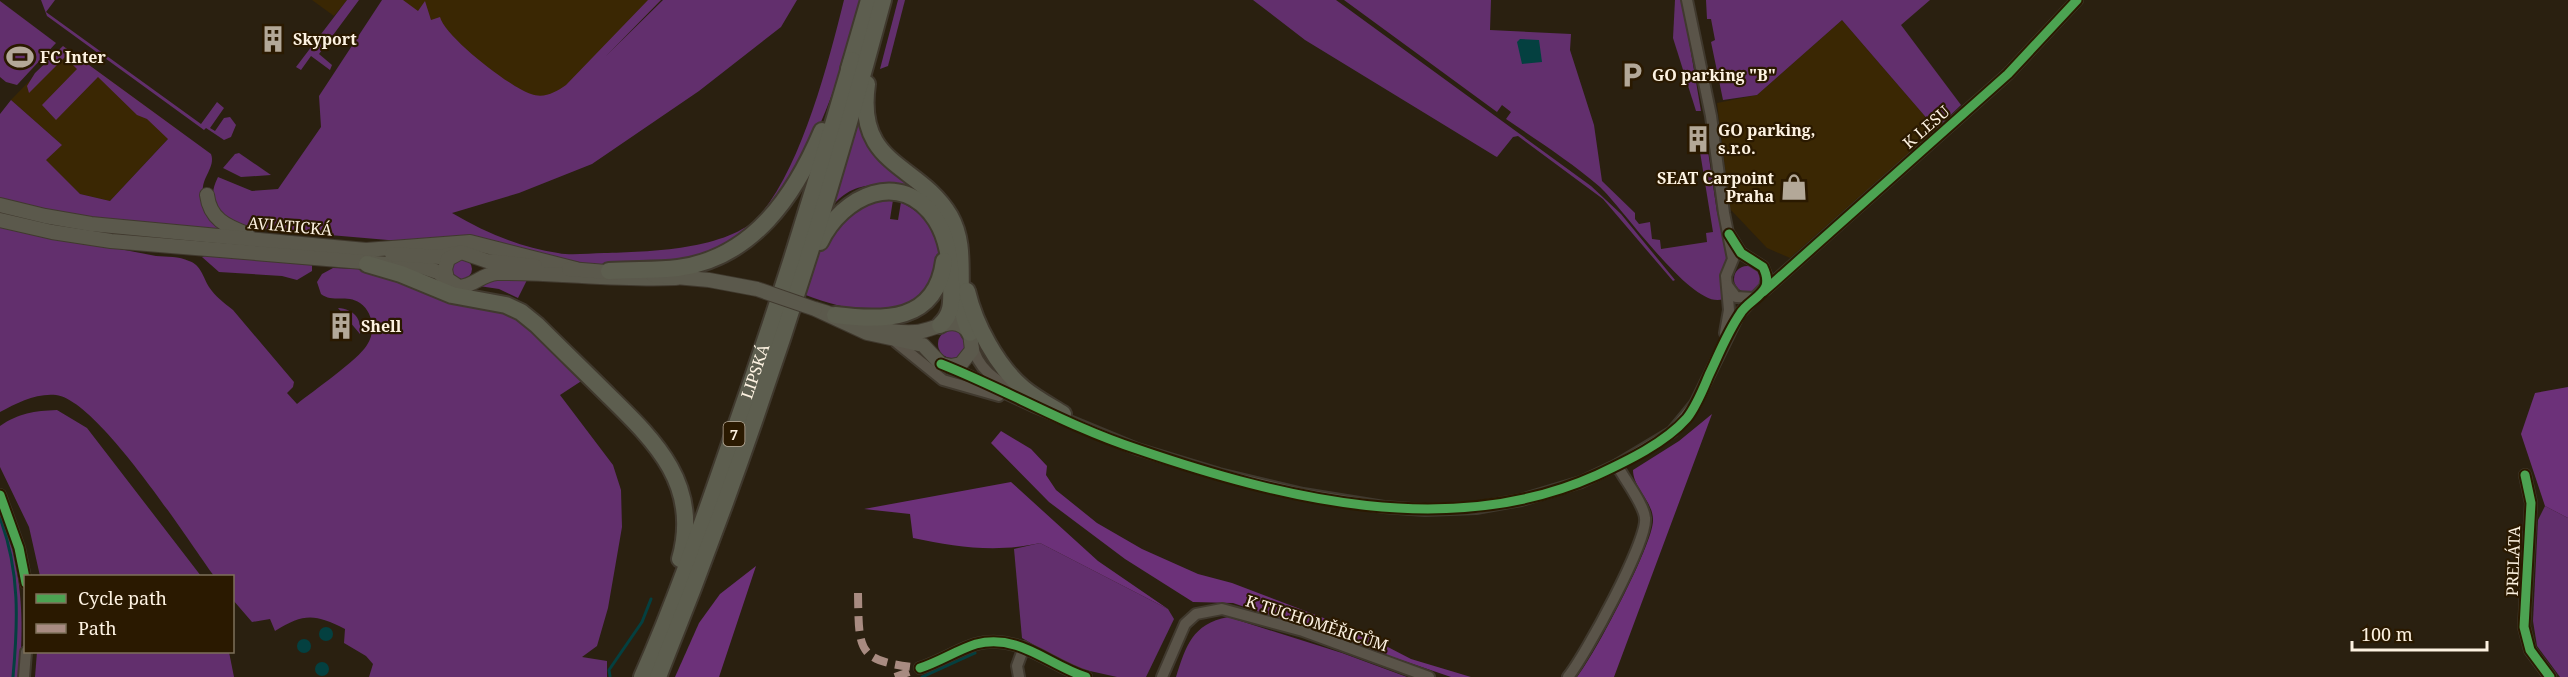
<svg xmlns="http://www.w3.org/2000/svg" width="2568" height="677" font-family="'Noto Serif',serif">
  <rect width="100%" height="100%" fill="#2a2010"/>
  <g fill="#3a2703">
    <path d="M312 0H347L334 16Z"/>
    <path d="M391 0H661L542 119Z"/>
    <path d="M1842 20 1936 129 1790 258 1767 248 1730 209 1717 103 1757 95Z"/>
    <path d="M63 46 177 129 110 201 80 194 45 160 62 145 11 100Z"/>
  </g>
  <g fill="#622f6d">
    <path d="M41 0H55L46 12 201 124 217 102 224 108 210 128 215 131 224 118 230 117 236 125 231 137 224 140 206 128 204 130 47 16Z"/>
    <path d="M347 0H359L319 54 332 65 330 70 311 56 301 70 296 67Z"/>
    <path d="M382 0H403L418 11 425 1 431 20 440 17C445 37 511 88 531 94 544 99 556 92 566 85L648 0H661L606 56 663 0H797L781 27 699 91 592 164 519 193 452 213C486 233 520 247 558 253 572 256 589 253 604 253 646 252 730 250 760 215 802 165 828 64 844 0H860C836 97 789 252 670 262 639 265 605 266 574 263 555 261 536 252 517 251 423 242 329 236 235 226 217 211 206 201 218 177L252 191 278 189 321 127 319 96Z"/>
    <path d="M898 0H905L888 66 880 69Z"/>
    <path d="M1253 0H1336L1591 186 1621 214 1675 280 1673 281 1603 199 1518 136 1513 137 1497 157 1495 156 1305 40Z"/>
    <path d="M1344 0H1491L1490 30 1571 34 1570 50 1594 125 1602 181 1635 213V219L1639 224 1650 222 1652 239 1660 240 1661 249 1707 242 1706 233 1713 232 1700 152H1704L1702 132 1705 131 1717 212 1729 258 1723 299C1694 312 1622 207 1600 187 1571 162 1538 141 1506 119L1511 112 1502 105 1497 112Z"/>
    <path d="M1675 0H1682L1701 111H1696L1673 38Z"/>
    <path d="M1706 0H1930L1901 25 1961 105 1936 129 1842 20 1757 95 1723 100 1711 42 1715 40 1711 19H1707Z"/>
    <path d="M0 1 56 43 17 85 6 82 0 77Z"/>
    <path d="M63 46 211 154C216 167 201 178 203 192 204 204 219 220 225 230 149 223 74 220 0 198V114L11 100 62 145 46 160 80 194 110 201 168 139 147 119 137 115 98 77 56 120 42 105 77 69 65 57 29 93 27 86 35 73Z"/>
    <path d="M857 119 861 120 925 196C894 185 856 175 832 207Z"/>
    <path d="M239 153 271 175 241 177 223 168 235 154Z"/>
    <path d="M882 199 893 200 890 219 898 220 901 202C915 210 927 218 934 233 949 265 926 305 892 312 887 313 879 311 874 311 846 308 829 304 803 294L819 249 840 216Z"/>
    <path d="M0 226 156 256C167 257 179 256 189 261 201 265 203 277 209 287 215 296 224 303 233 310L294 382 293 387 287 393 297 404C313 391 358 360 367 345 376 332 373 312 360 303 347 294 332 303 321 294L317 282 322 274 333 268 360 269 386 274 510 311 567 361 565 364 586 378 560 395 613 465 621 490 622 527 608 608 597 646 582 657 607 661V677H369L373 664 366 656 344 643 345 629C315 614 304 613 275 631L270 619 252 622 233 600 232 576H214C187 539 98 400 56 395 36 393 17 403 0 412Z"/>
    <path d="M205 256 312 265V271L297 280 282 276 219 272 202 257Z"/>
    <circle cx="462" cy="269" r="10"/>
    <circle cx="1747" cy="279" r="13"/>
    <path d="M529 276 518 298 499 289 479 286 485 279Z"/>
    <path d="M338 308C354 309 362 319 360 334Z"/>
    <circle cx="952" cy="344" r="14"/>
    <path d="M57 410 87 428 201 576H40L29 527 0 467V426C19 413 34 411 57 410Z"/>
    <path d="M2545 506 2568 518V677H2560L2537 646 2533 621 2538 520Z"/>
    <path d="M0 507C21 569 25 612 19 677H0Z"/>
    <path d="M1040 543 1168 609 1174 619 1146 677H1117L1072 667 1022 638 1014 549Z"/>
    <path d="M1228 617 1342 653 1407 677H1176C1186 646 1192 624 1228 617Z"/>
    <path d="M37 652H229L234 677H35Z"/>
  </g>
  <g fill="#6c3179">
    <path d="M2568 387V518L2545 506 2521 434 2535 393Z"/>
    <path d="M1712 414 1614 677H1577C1593 658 1654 543 1653 520 1653 501 1633 488 1633 470L1679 441Z"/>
    <path d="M1001 431 1031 449 1047 466 1046 475 1056 490 1097 523 1142 549 1198 574 1232 583 1355 630 1411 659 1471 677H1451L1233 603 1193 602 1125 559 1049 502 991 443Z"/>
    <path d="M1011 482 1098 561 1168 609 1040 543C996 553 956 547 913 538L910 514 864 509Z"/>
    <path d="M756 566 719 677H675L699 623 720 594Z"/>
  </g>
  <g fill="#044040">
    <path d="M1520 39 1539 40 1542 62 1522 64 1517 42Z"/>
    <circle cx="326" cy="634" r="7"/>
    <circle cx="304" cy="646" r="7"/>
    <circle cx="322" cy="669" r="7"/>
  </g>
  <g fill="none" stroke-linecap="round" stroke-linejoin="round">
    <g stroke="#044040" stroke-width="3">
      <path d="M0 518C20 571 18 622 13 677"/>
      <path d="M610 676 609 670 642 622 651 599"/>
      <path d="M922 677 975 653"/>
    </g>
    <defs>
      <g id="minor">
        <path d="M1687 0 1711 116 1724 213 1733 259 1726 276 1729 310 1725 333"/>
        <path d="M1727 285 1736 297 1754 298"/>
        <path d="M1765 290 2008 74 2077 0"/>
        <path d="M896 342 943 380 999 396"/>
        <path d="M973 345C976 368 997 381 1016 392"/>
        <path d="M948 366 1033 406 1137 449 1219 474 1303 494 1384 507 1425 510 1476 508 1521 500 1581 482 1617 465 1672 432 1695 404 1739 314 1765 287 1767 277 1763 267 1741 253 1729 234"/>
        <path d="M2525 475 2531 503 2524 627 2530 650 2550 677"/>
        <path d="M0 495 19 548 26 583"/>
        <path d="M920 668C939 662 957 650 976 644 1019 633 1048 665 1086 677"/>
        <path d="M24 677 26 652"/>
        <path d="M1019 677 1017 666 1024 647"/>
        <path d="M1162 677 1185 624 1196 614 1222 609 1303 631 1429 677"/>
        <path d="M1568 677C1585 656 1648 541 1645 518 1644 504 1624 479 1617 465"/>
      </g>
      <g id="major">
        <path d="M207 195C210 219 226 226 247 234"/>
        <path d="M0 205 45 216 91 224 366 250 470 242 576 269"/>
        <path d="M0 220 52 232 111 241 423 267 438 272 449 281"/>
        <path d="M392 254 439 257 456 253"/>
        <path d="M535 266 487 261 461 252 448 259 445 269 447 279 459 287C474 286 482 274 497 273 557 272 616 281 676 278"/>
        <path d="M569 269 619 273"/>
        <path d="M653 275 709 280 757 289"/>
        <path d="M815 309C849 319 878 334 915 332 936 331 953 312 970 333L972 350 961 364 951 366 941 364 923 345 867 333Z"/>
      </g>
      <g id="highway">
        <path d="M849 69 869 0"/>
        <path d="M867 84C855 167 919 163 950 216 971 253 951 296 970 333"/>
        <path d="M820 242C842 196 901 167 936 220 948 239 950 261 951 282 951 298 954 313 940 325"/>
        <path d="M367 264 401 274 452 295 506 305 521 312 537 325C561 349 585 372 609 396 656 442 701 486 680 559"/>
        <path d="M609 271C632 269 655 271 678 268 753 258 795 195 822 131"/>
        <path d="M967 291C975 325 997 366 1023 388 1035 398 1050 406 1063 414"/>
        <path d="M835 315C883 321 936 323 944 261"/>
        <path id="s1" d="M642 677C674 605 700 530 726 455 772 325 814 193 852 60"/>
        <path d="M658 677C747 457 822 229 883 0"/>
      </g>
    </defs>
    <use href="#minor" stroke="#40392e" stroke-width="14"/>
    <use href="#major" stroke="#40392e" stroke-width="16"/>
    <use href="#highway" stroke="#40392e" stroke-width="20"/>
    <use href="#minor" stroke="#5a5449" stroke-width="10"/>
    <use href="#major" stroke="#5b594c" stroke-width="14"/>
    <use href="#highway" stroke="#5d5e4f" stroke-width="16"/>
    <defs>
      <path id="major-bridge" d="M757 289 815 309"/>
    </defs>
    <use href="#major-bridge" stroke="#40392e" stroke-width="16" stroke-linecap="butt"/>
    <use href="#major-bridge" stroke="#5b594c" stroke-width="14"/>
    <g stroke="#a88b81" stroke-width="8" stroke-dasharray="15 8" stroke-linecap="butt">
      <path d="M858 593C859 653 857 661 920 668"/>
      <path d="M895 677 920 668"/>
    </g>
    <defs>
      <g id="cycleway">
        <path d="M1763 292 2008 74 2077 0"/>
        <path d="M941 364C1007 390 1069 427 1137 449 1283 499 1450 541 1597 475 1627 461 1665 443 1687 418 1697 405 1703 389 1709 375 1719 354 1727 333 1740 314 1746 303 1762 297 1766 286 1768 279 1766 273 1763 267L1741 253 1729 234"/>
        <path d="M2525 475 2531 503 2524 627 2530 650 2550 677"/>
        <path d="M0 495 19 548 26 583"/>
        <path d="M920 668C939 662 957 650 976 644 1019 633 1048 665 1086 677"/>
      </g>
    </defs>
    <use href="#cycleway" stroke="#2a1900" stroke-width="13"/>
    <use href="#cycleway" stroke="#4ca352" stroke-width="9"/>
  </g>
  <defs>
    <symbol id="building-bare" viewBox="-9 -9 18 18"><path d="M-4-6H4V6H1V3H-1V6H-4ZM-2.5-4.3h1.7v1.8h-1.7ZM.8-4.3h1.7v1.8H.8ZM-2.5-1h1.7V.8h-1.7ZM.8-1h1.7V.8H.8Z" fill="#b3a898" stroke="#2a1900" stroke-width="2.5" paint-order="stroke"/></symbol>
    <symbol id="stadium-bare" viewBox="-9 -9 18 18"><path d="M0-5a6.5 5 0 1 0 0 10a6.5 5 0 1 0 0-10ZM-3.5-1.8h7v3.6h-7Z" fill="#b3a898" stroke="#2a1900" stroke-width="2.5" paint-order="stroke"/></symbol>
    <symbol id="parking-bare" viewBox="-9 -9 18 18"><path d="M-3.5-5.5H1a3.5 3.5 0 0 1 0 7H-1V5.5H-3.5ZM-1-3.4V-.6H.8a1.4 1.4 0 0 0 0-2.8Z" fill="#b3a898" stroke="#2a1900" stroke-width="2.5" paint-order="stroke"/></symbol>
    <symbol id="shop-bare" viewBox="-9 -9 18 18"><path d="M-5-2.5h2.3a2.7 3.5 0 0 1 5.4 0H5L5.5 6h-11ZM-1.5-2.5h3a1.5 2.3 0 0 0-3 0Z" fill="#b3a898" stroke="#2a1900" stroke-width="2.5" paint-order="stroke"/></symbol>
  </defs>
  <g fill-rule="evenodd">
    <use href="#building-bare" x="254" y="20" width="38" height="38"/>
    <use href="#stadium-bare" x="1" y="38" width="38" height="38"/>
    <use href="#parking-bare" x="1613" y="56" width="38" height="38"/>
    <use href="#building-bare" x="1679" y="120" width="38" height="38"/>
    <use href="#shop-bare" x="1775" y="168" width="38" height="38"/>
    <use href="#building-bare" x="322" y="307" width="38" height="38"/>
  </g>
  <g text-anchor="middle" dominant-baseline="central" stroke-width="4.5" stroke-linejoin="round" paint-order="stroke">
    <rect fill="#2a1900" stroke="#beb19e" stroke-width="1.5" x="723.5" y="422" width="21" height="24" rx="4.5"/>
    <g font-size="15" font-weight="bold" fill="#fdf2e1">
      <text x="734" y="434">7</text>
    </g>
    <g font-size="16" font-weight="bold" fill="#fdf2e1" stroke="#2a1900" text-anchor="start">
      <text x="293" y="39">Skyport</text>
      <text x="40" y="57">FC Inter</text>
      <text x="1652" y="75">GO parking "B"</text>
      <text x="1718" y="130">GO parking,<tspan x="1718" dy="18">s.r.o.</tspan></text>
      <text x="1774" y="178" text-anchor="end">SEAT Carpoint<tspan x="1774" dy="18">Praha</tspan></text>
      <text x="361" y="326">Shell</text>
    </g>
    <g font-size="16" fill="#fdf2e1" stroke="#2a1900">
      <text transform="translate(1926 127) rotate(-41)">K LESU</text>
      <text transform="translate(290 226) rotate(5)">AVIATICKÁ</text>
      <text stroke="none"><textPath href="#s1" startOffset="326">LIPSKÁ</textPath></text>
      <text transform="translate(2513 561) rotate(-88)">PRELÁTA</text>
      <text transform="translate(1317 623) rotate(18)">K TUCHOMĚŘICŮM</text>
    </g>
  </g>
  <rect x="24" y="575" width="210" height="78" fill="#2a1900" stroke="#7e705a" stroke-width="1.5"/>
  <rect x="36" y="594" width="30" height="9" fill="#4ca352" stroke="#7e705a" stroke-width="1.5"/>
  <text x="78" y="605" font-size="18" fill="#fdf2e1">Cycle path</text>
  <rect x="36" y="624" width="30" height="9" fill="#a88b81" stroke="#7e705a" stroke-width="1.5"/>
  <text x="78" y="635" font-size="18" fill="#fdf2e1">Path</text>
  <path d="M2352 641v9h135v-9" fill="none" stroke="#fdf2e1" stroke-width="3"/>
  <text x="2361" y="641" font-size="18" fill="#fdf2e1" stroke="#2a1900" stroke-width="4.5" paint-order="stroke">100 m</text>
</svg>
